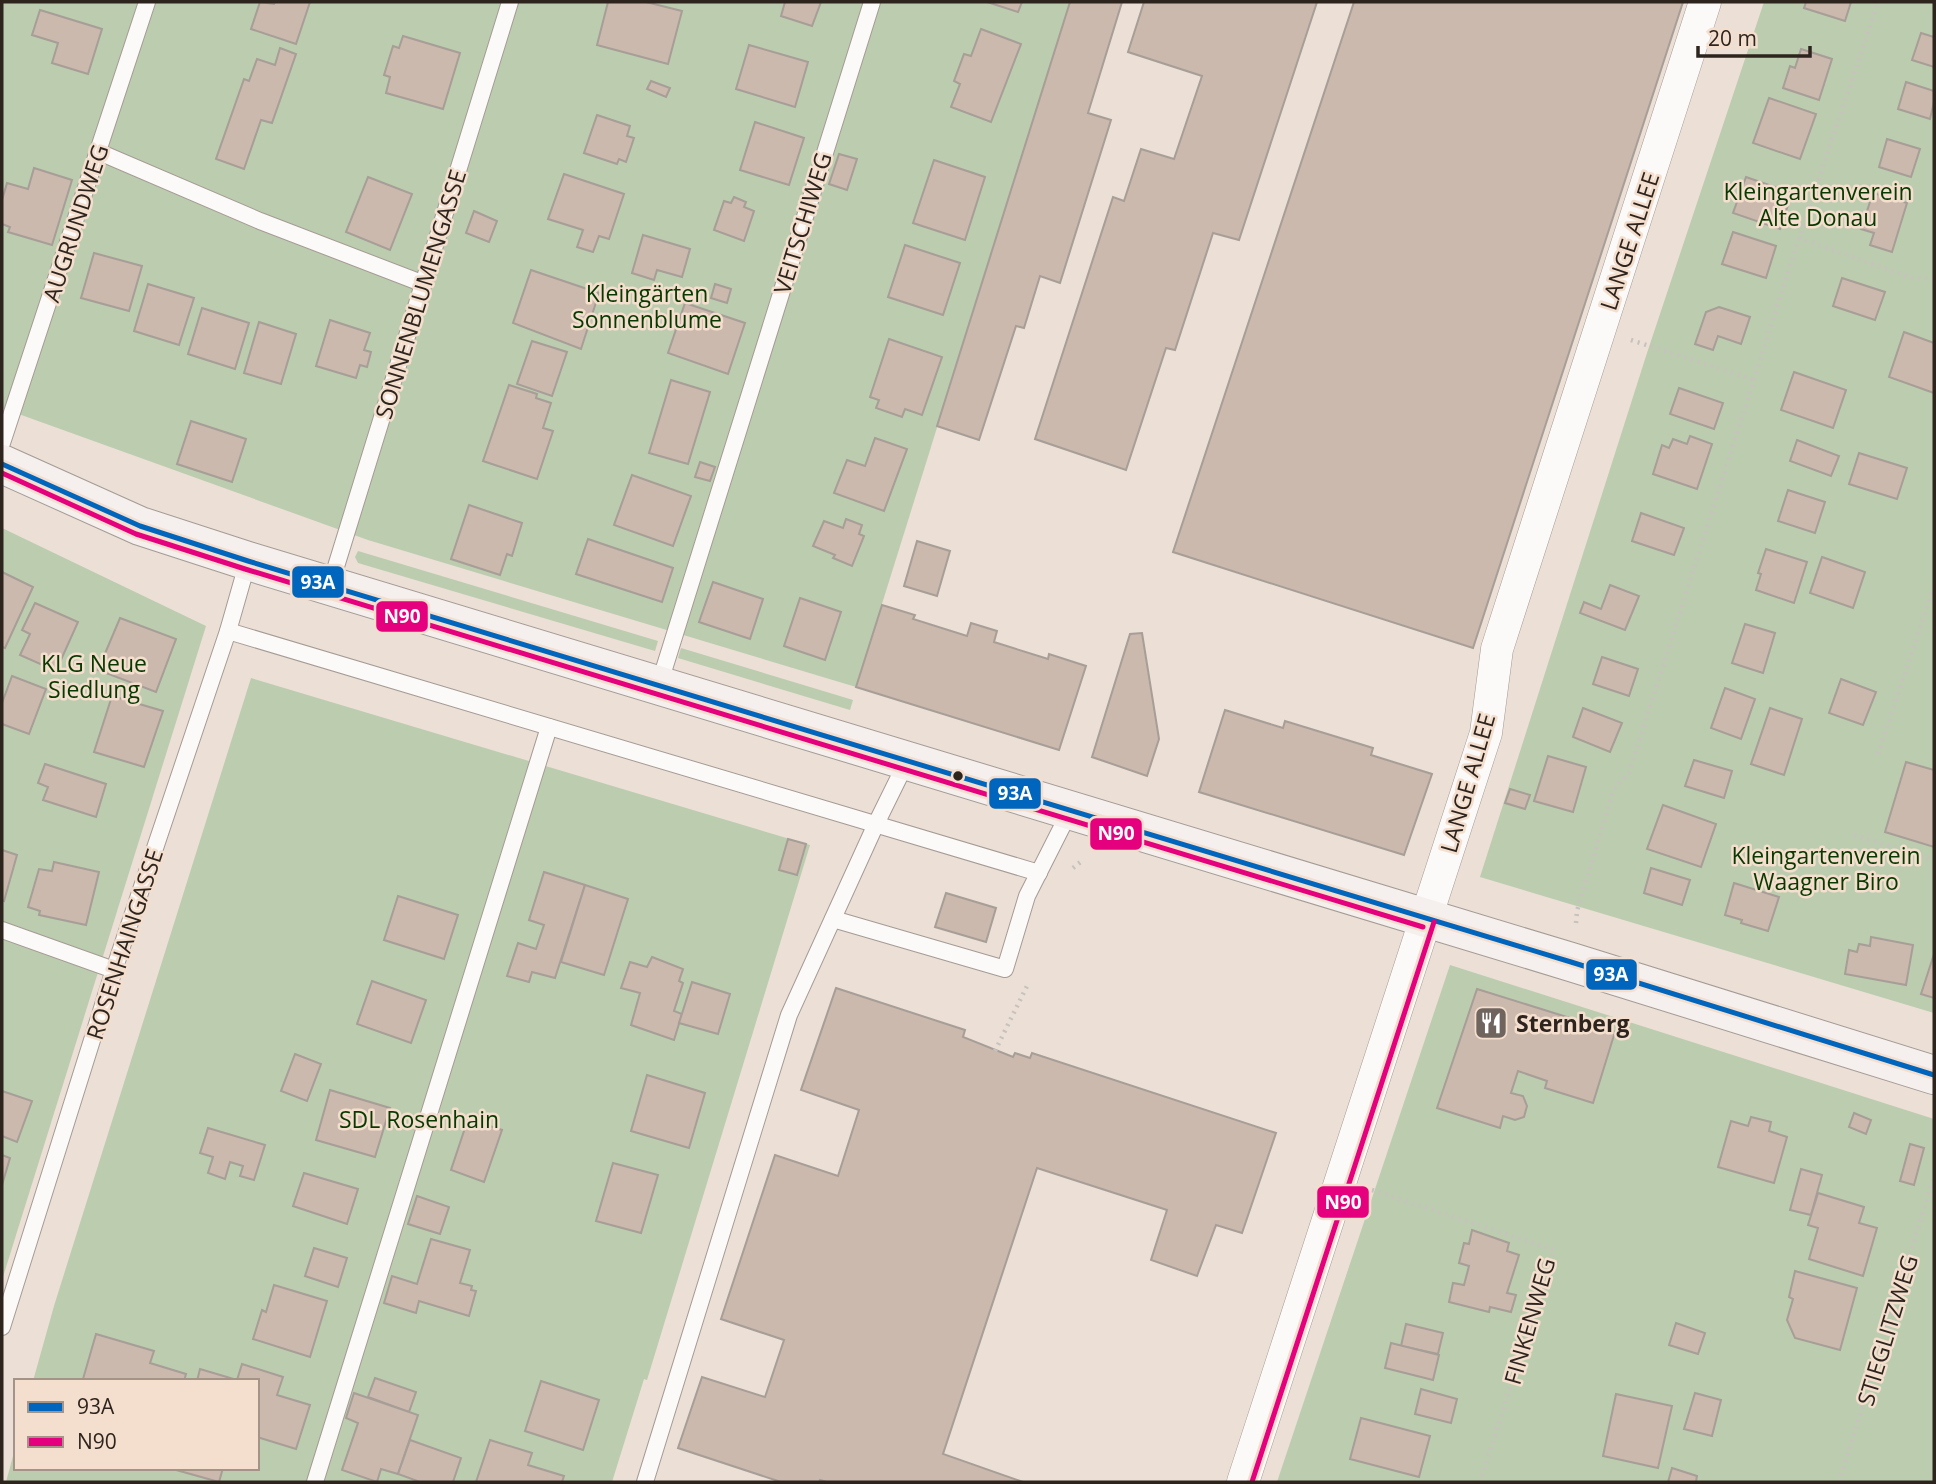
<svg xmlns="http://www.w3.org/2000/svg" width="1936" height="1484" font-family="'Open Sans',sans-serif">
  <rect width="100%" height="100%" fill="#ebdfd6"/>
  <g fill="#bcccae">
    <path d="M2 2H1070L856 687 368 540 2 408Z"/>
    <path d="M1764 2H1934V1013L1480 877 1647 353Z"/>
    <path d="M2 528 206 626 2 1280Z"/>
    <path d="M358 551 658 641 655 651 358 563 355 557Z"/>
    <path d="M681 648 853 700 850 710 678 658Z"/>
    <path d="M251 678 810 845 647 1380 644 1379 612 1482H6L16 1445V1468H257V1381H33L54 1306Z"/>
    <path d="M1450 965 1934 1119V1482H1277Z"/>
  </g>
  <g fill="#cab9ac" stroke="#a79e97" stroke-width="2">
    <path d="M260 2 274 4 275 2H310L296 44 251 29Z"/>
    <path d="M608 2H646L682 11 668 64 597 45Z"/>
    <path d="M785 2H821L812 26 781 16Z"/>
    <path d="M987 2H1022L1018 12Z"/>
    <path d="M1070 2H1122L1088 113 1111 120 1060 283 1040 276 1024 328 1016 326 979 440 937 426Z"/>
    <path d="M1144 2H1317L1239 240 1213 233 1175 350 1166 348 1126 470 1035 439 1113 197 1124 201 1141 149 1174 159 1202 76 1128 52Z"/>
    <path d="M1354 2H1683L1473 648 1173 552Z"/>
    <path d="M1806 2H1851L1845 21 1804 8Z"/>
    <path d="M40 10 102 29 88 74 52 63 58 43 32 35Z"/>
    <path d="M981 29 1021 44 991 122 951 107 960 84 954 81 964 54 971 56Z"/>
    <path d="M1921 33 1934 37V67L1912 60Z"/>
    <path d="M403 36 460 53 443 109 386 93 390 77 384 75 393 46 399 48Z"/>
    <path d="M749 45 808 62 795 107 736 89Z"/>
    <path d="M280 48 296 54 272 123 261 120 244 169 216 159 244 79 249 81 257 59 275 65Z"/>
    <path d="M1801 49 1832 59 1819 100 1783 88 1790 66 1795 68Z"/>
    <path d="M651 81 670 88 666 97 647 89Z"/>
    <path d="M1906 82 1934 91V102L1930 119 1898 109Z"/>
    <path d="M1769 98 1816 114 1800 159 1753 143Z"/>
    <path d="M597 115 630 126 627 136 634 138 626 162 619 159 617 164 584 153Z"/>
    <path d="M755 122 804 138 789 185 740 170Z"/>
    <path d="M1887 139 1920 149 1911 177 1879 167Z"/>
    <path d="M839 154 857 159 847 190 829 184Z"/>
    <path d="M934 160 985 177 965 240 913 223Z"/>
    <path d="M34 168 72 180 52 245 8 232 10 227 2 224V200L7 183 28 189Z"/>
    <path d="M564 174 624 194 609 239 599 236 593 252 577 247 583 230 548 219Z"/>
    <path d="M368 177 412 194 390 250 346 232Z"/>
    <path d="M1746 177 1792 193 1780 229 1733 213Z"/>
    <path d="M1873 193 1907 203 1892 252 1870 245 1874 233 1861 229Z"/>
    <path d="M734 197 746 202 744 207 754 211 744 241 714 230 724 201 731 203Z"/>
    <path d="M474 211 497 221 489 242 466 233Z"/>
    <path d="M1733 232 1776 246 1766 278 1722 264Z"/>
    <path d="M643 235 690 249 682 277 657 270 654 280 632 273Z"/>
    <path d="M905 245 960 263 943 315 888 297Z"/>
    <path d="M94 253 142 266 129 311 81 298Z"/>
    <path d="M531 270 599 293 581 349 513 323Z"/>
    <path d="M1842 278 1885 292 1875 320 1833 306Z"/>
    <path d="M148 284 194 298 179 345 134 331Z"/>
    <path d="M715 284 731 289 727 303 711 298Z"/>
    <path d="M685 303 745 323 728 374 668 353Z"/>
    <path d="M1719 307 1750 317 1741 344 1718 336 1713 350 1695 344 1706 312Z"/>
    <path d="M202 308 249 323 235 369 188 354Z"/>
    <path d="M330 320 370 333 364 350 371 352 367 367 360 365 356 378 316 366Z"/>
    <path d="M259 322 296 334 281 384 244 373Z"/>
    <path d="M1904 332 1934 343V393L1889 377Z"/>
    <path d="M889 339 942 357 922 415 905 409 902 417 876 408 879 400 870 397Z"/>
    <path d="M532 341 567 352 552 396 517 384Z"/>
    <path d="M1794 372 1846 390 1833 428 1781 410Z"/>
    <path d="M671 380 710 392 688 464 649 453Z"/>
    <path d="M509 385 537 394 536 398 551 403 543 428 553 431 537 479 483 461Z"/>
    <path d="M1679 388 1723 403 1714 429 1670 414Z"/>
    <path d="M191 421 246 439 232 482 177 464Z"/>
    <path d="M1690 436 1712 444 1697 489 1653 474 1662 445 1669 448 1673 439 1687 444Z"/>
    <path d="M875 438 907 449 884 511 834 493 847 460 865 466Z"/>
    <path d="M1797 440 1839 456 1831 476 1790 461Z"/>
    <path d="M1859 453 1907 468 1897 499 1849 484Z"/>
    <path d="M700 462 715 467 710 481 695 477Z"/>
    <path d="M632 475 691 496 673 546 614 525Z"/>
    <path d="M1788 490 1825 502 1815 533 1778 521Z"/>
    <path d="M469 505 522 523 512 556 507 554 500 575 451 559Z"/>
    <path d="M1641 513 1684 528 1674 555 1632 541Z"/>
    <path d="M846 519 862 525 859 534 864 536 852 566 833 558 835 555 813 546 824 521 843 528Z"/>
    <path d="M588 539 673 568 662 602 576 574Z"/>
    <path d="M917 541 950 551 937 596 904 586Z"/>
    <path d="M1766 549 1807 562 1794 603 1756 590 1761 574 1758 573Z"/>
    <path d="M1822 557 1865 572 1853 608 1810 593Z"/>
    <path d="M2 572 33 587 5 648 2 647Z"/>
    <path d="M713 582 763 599 750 639 699 622Z"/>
    <path d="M1610 585 1639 596 1625 630 1580 613 1584 602 1601 609Z"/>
    <path d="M800 598 841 612 825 660 784 646Z"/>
    <path d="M35 603 78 622 56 671 20 655 30 634 22 630Z"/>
    <path d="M882 605 915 615 913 619 967 636 971 623 997 631 994 642 1048 659 1049 654 1086 666 1059 750 856 687Z"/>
    <path d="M120 618 176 639 156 692 98 670Z"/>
    <path d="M1745 624 1775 633 1763 673 1732 663Z"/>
    <path d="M1142 633 1159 739 1147 776 1092 757 1130 634Z"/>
    <path d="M1602 657 1638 669 1629 696 1593 684Z"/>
    <path d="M12 676 46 689 29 734 2 724V703Z"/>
    <path d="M1841 679 1876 692 1863 725 1829 713Z"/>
    <path d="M1725 688 1755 699 1741 739 1711 728Z"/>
    <path d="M112 696 163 711 144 767 94 752Z"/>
    <path d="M1583 708 1622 723 1610 752 1573 737Z"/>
    <path d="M1770 708 1802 719 1784 775 1751 764Z"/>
    <path d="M1225 710 1283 728 1285 721 1373 748 1371 755 1432 774 1404 855 1199 792Z"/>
    <path d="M1548 756 1586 767 1573 812 1534 801Z"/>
    <path d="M1694 760 1732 771 1724 798 1685 786Z"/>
    <path d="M1906 762 1934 770V847L1885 832Z"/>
    <path d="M45 764 106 784 96 817 43 800 48 787 38 783Z"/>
    <path d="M1510 789 1530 795 1525 809 1505 803Z"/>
    <path d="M1663 805 1716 824 1701 867 1647 849Z"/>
    <path d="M788 839 806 844 797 875 779 870Z"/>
    <path d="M2 850 17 855 4 901 2 900Z"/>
    <path d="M54 862 99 872 86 925 39 915 40 911 28 907 39 869 52 871Z"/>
    <path d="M1651 868 1690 880 1682 905 1644 893Z"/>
    <path d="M544 872 585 885 555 978 532 972 529 982 507 976 518 943 536 949 544 925 529 920Z"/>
    <path d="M1734 883 1779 897 1768 931 1741 923 1742 920 1725 915Z"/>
    <path d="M585 885 628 899 604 975 561 962Z"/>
    <path d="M946 893 996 908 986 942 935 927Z"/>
    <path d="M398 896 458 915 444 959 384 940Z"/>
    <path d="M1871 937 1913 945 1906 985 1845 974 1849 950 1857 952 1859 944 1870 946Z"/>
    <path d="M1934 954V998L1921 994Z"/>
    <path d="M652 957 683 969 679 981 683 983 674 1011 682 1014 674 1040 631 1025 640 993 621 988 630 962 647 967Z"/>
    <path d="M372 981 426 1000 411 1043 357 1024Z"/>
    <path d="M692 982 730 994 718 1034 679 1023Z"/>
    <path d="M836 988 965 1030 963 1037 1013 1057 1015 1053 1030 1058 1032 1053 1276 1133 1242 1233 1216 1225 1197 1276 1151 1260 1167 1210 1037 1168 943 1454 1023 1482H827L820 1480 819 1482H781L678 1448 702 1377 765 1397 784 1340 721 1319 775 1155 838 1176 859 1110 801 1090Z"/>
    <path d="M1477 989 1615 1032 1593 1103 1545 1088 1547 1081 1518 1071 1511 1093 1523 1096 1527 1106 1524 1117 1515 1120 1503 1116 1500 1128 1437 1108Z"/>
    <path d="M295 1054 321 1064 307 1101 281 1091Z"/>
    <path d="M647 1075 705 1093 689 1148 631 1131Z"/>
    <path d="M330 1090 390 1108 375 1157 316 1140Z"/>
    <path d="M2 1091 32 1101 17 1142 2 1136Z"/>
    <path d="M1854 1113 1871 1120 1866 1134 1849 1127Z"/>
    <path d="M1751 1117 1771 1122 1769 1131 1787 1137 1774 1183 1718 1167 1731 1121 1748 1126Z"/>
    <path d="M468 1119 502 1130 484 1182 451 1170Z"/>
    <path d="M208 1128 265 1145 254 1180 240 1176 243 1166 230 1162 225 1179 208 1173 213 1157 200 1153Z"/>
    <path d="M1910 1144 1924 1148 1914 1185 1900 1181Z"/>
    <path d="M2 1155 10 1158 2 1185Z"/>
    <path d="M613 1163 658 1175 641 1233 596 1221Z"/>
    <path d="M1801 1169 1822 1175 1811 1215 1790 1210Z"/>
    <path d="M304 1173 358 1189 347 1224 293 1206Z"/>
    <path d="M1818 1193 1864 1207 1859 1223 1877 1228 1863 1276 1809 1259 1818 1228 1808 1225Z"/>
    <path d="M417 1196 449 1207 440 1234 408 1224Z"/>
    <path d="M1472 1230 1509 1243 1507 1251 1519 1255 1507 1293 1516 1295 1511 1312 1490 1307 1489 1312 1449 1302 1453 1283 1464 1285 1469 1266 1459 1263 1464 1243 1469 1244Z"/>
    <path d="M431 1239 470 1250 460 1283 472 1286 471 1290 476 1291 469 1316 419 1301 416 1313 384 1303 392 1276 417 1284Z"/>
    <path d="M314 1248 347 1258 338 1287 305 1276Z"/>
    <path d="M1795 1271 1857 1288 1840 1350 1795 1338 1787 1320 1793 1299 1789 1297Z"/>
    <path d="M274 1285 327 1301 310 1357 253 1339 262 1310 266 1312Z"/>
    <path d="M1676 1323 1705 1333 1698 1354 1669 1345Z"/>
    <path d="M1406 1324 1443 1333 1438 1354 1401 1346Z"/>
    <path d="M96 1334 154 1351 150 1363 186 1374 184 1381H89L83 1379Z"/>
    <path d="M1391 1343 1439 1355 1433 1380 1385 1368Z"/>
    <path d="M242 1364 283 1377 277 1395 310 1405 296 1449 257 1437V1381H197L200 1369 237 1380Z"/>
    <path d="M375 1378 416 1392 409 1412 368 1397Z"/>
    <path d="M541 1381 599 1400 583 1450 525 1431Z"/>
    <path d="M1421 1389 1457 1399 1451 1423 1415 1414Z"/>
    <path d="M354 1393 418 1415 398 1474 381 1469 377 1482 342 1470 358 1423 346 1418Z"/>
    <path d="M1695 1393 1721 1400 1712 1436 1684 1429Z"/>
    <path d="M1616 1394 1672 1406 1658 1468 1603 1456Z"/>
    <path d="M1361 1418 1430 1436 1419 1477 1350 1459Z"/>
    <path d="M410 1440 461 1458 453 1482H420L398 1474Z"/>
    <path d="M490 1440 532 1453 528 1465 564 1476 562 1482H476Z"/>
    <path d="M169 1468H223L219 1482Z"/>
    <path d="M1672 1468 1697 1476 1696 1482H1668Z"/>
  </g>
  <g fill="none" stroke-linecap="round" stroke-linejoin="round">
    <defs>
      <g id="lane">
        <path d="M99 152 260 221 424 284"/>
        <path d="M2 443 147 2"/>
        <path d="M330 586 510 2"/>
        <path d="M228 631 1039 873"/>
        <path d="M659 685 872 2"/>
        <path d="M833 919 1005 969 1027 896 1070 811"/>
        <path d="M2 930 114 970"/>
        <path d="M2 1327 114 970 228 631 248 561"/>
        <path d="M315 1482 549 727"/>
        <path d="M645 1482 789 1015 876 824 907 761"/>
      </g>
      <path id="street" d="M1243 1482 1486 733 1497 649 1705 2"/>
      <path id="secondary" d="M2 464 140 526 248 561 1571 962 1934 1075"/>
    </defs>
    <use href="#lane" stroke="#a49b94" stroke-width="18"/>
    <use href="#street" stroke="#a49b94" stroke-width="33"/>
    <use href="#secondary" stroke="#a49b94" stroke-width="40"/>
    <g stroke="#c7c2be" stroke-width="4.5" stroke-dasharray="2 5" stroke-linecap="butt">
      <path d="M1799 238 1912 278 1934 279"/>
      <path d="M1631 340 1754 380"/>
      <path d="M1878 754 1934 586"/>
      <path d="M1854 835 1934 860"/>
      <path d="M1073 868 1083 860"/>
      <path d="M1576 923 1577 911 1614 789 1629 773 1799 238 1878 2"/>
      <path d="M995 1051 1027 986"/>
      <path d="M1372 1190 1554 1250 1480 1482"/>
      <path d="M1839 1482 1934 1177"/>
    </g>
    <use href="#lane" stroke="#fcfaf9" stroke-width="16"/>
    <use href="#street" stroke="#fcfaf9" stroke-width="32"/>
    <use href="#secondary" stroke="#f5efee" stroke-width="38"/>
    <defs>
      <path id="bus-1" d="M2 464 140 526 248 561 1571 962 1934 1075"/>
      <g id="bus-2">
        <path d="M2 473 136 534 245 569 1423 927"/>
        <path d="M1252 1482 1434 922"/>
      </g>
    </defs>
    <use href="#bus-1" stroke="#f4decd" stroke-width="10"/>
    <use href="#bus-2" stroke="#f4decd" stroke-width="10"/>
    <use href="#bus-1" stroke="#0065bd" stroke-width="5"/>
    <use href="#bus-2" stroke="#e5007d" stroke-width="5"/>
  </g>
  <defs>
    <symbol id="restaurant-square" viewBox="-11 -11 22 22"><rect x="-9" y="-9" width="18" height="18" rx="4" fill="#70655e" stroke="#f4decd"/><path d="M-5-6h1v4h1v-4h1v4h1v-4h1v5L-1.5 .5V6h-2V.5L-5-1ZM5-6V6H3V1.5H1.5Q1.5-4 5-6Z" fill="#fff"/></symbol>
  </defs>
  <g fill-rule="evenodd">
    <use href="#restaurant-square" x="1472" y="1004" width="38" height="38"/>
  </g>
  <circle fill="#2d241e" stroke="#f4decd" stroke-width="2.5" cx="958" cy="776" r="6"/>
  <g text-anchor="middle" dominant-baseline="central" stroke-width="5" stroke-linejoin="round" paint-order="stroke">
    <g font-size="23" fill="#083900" stroke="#f4decd">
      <text x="1818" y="191">Kleingartenverein<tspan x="1818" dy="26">Alte Donau</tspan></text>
      <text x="647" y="293">Kleingärten<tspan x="647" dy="26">Sonnenblume</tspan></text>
      <text x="94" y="663">KLG Neue<tspan x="94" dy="26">Siedlung</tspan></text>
      <text x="1826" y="855">Kleingartenverein<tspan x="1826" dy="26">Waagner Biro</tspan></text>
      <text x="419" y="1119">SDL Rosenhain</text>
    </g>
    <g font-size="23" fill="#2d241e" stroke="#f4decd">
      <text transform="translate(75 223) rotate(-72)">AUGRUNDWEG</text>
      <text transform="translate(802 223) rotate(-73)">VEITSCHIWEG</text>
      <text transform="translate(1629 241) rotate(-72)">LANGE ALLEE</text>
      <text transform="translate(420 294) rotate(-73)">SONNENBLUMENGASSE</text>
      <text transform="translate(1467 783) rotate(-74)">LANGE ALLEE</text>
      <text transform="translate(124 944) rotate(-72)">ROSENHAINGASSE</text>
      <text transform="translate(1529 1321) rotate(-74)">FINKENWEG</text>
      <text transform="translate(1887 1330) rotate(-73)">STIEGLITZWEG</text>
    </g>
    <g font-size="23" font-weight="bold" fill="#2d241e" stroke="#f4decd" text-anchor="start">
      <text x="1516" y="1023">Sternberg</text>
    </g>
  </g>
  <g stroke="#f4decd" stroke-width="2.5">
    <rect x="291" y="565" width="54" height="34" rx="7" fill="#0065bd"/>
    <rect x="375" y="600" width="54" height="33" rx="7" fill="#e5007d"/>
    <rect x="988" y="777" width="54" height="33" rx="7" fill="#0065bd"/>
    <rect x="1089" y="817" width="54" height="34" rx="7" fill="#e5007d"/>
    <rect x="1585" y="958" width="53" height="33" rx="7" fill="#0065bd"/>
    <rect x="1316" y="1185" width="54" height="34" rx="7" fill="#e5007d"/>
  </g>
  <g font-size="19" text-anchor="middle" font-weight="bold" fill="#fff">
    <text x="318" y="589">93A</text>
    <text x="402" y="623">N90</text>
    <text x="1015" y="800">93A</text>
    <text x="1116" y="840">N90</text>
    <text x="1611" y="981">93A</text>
    <text x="1343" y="1209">N90</text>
  </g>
  <rect width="1936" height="1484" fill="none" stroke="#2d241e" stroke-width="7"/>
  <rect x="14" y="1379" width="245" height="91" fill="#f4decd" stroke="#a49487" stroke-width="2"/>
  <rect x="28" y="1402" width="35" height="10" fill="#0065bd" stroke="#a49487" stroke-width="2"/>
  <text x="77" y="1414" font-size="21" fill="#2d241e">93A</text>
  <rect x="28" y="1437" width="35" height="10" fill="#e5007d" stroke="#a49487" stroke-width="2"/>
  <text x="77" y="1449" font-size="21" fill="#2d241e">N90</text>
  <path d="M1698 46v10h112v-10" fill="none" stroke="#2d241e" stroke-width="3.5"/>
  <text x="1708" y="46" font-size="21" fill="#2d241e" stroke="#f4decd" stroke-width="5" paint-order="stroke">20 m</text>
</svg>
